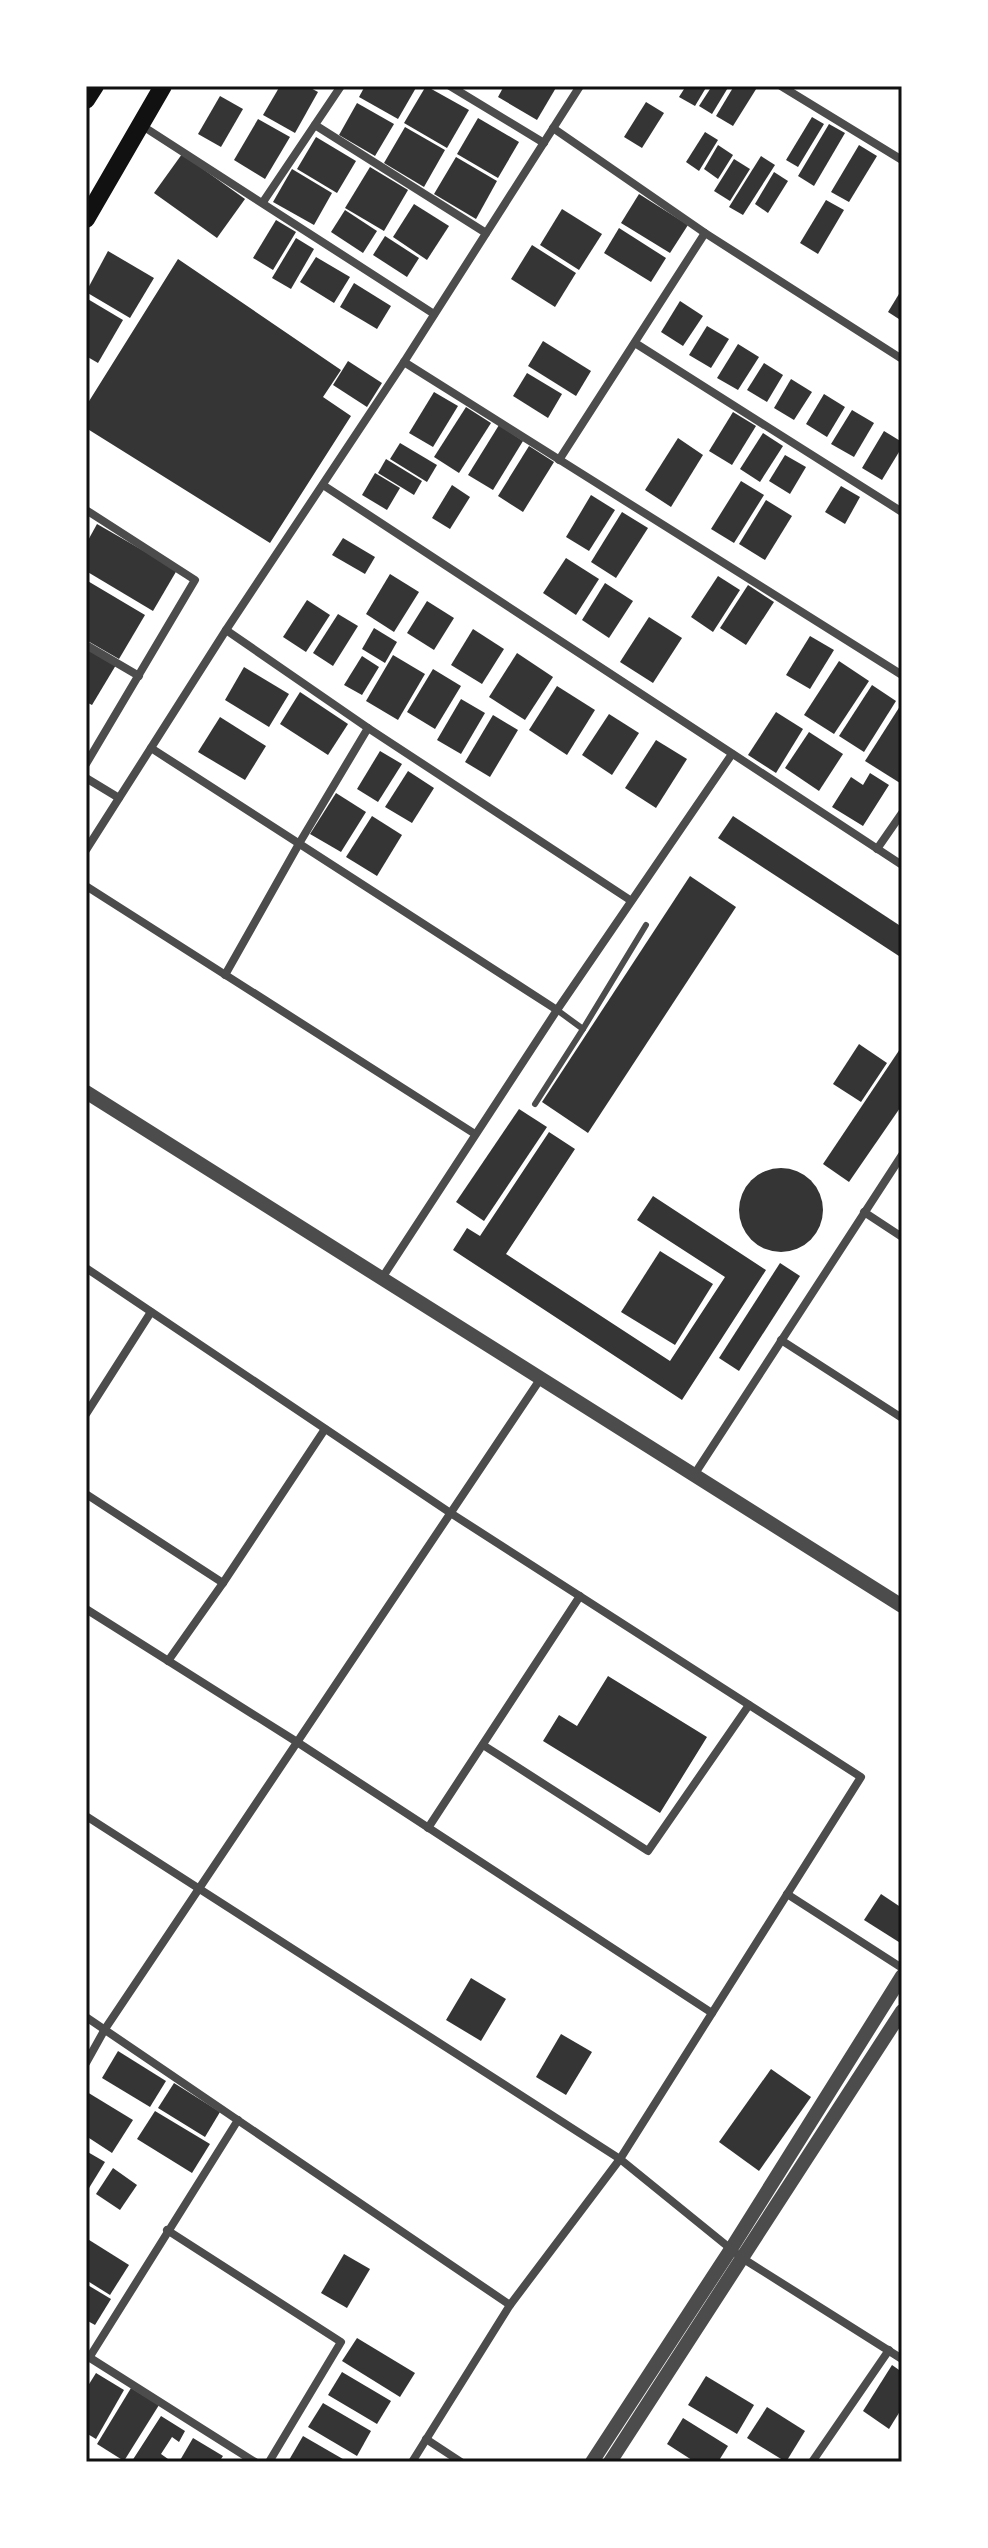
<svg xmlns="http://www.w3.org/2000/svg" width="988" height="2548" font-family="'Alegreya Sans',sans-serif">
  <rect width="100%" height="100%" fill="#fff"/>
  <g fill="#353535">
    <path d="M280 86H307L318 92 295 133 263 115Z"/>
    <path d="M365 86H417L398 119 359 97Z"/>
    <path d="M426 86 469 110 447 148 404 123Z"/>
    <path d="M504 86H557L537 120 498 97Z"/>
    <path d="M686 86H707L695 106 679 97Z"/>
    <path d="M712 86H729L712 114 699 106Z"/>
    <path d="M734 86H758L733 126 716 116Z"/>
    <path d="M220 96 243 109 221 147 198 134Z"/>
    <path d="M646 102 664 113 642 148 624 137Z"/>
    <path d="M357 103 394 124 375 156 339 135Z"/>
    <path d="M812 117 824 124 798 167 786 160Z"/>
    <path d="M478 118 519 142 498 178 457 154Z"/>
    <path d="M258 119 290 137 265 179 234 160Z"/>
    <path d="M829 124 845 133 814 186 798 176Z"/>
    <path d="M405 127 445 150 424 187 384 163Z"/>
    <path d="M705 132 718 140 699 171 686 162Z"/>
    <path d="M316 137 356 161 337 193 297 169Z"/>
    <path d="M718 145 733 155 718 179 704 169Z"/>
    <path d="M859 145 877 156 849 202 831 192Z"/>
    <path d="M182 154 245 199 217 238 154 193Z"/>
    <path d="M761 156 775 165 743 215 729 207Z"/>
    <path d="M456 157 497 181 476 219 434 194Z"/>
    <path d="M734 159 750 169 730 201 714 191Z"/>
    <path d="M370 167 408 190 384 231 345 208Z"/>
    <path d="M292 169 332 193 314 225 273 202Z"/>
    <path d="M774 172 788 181 768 213 755 204Z"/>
    <path d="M639 194 688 225 670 253 621 223Z"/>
    <path d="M826 200 844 210 818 254 800 243Z"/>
    <path d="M414 204 449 226 427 260 393 237Z"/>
    <path d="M562 209 602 234 579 270 540 245Z"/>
    <path d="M345 210 377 231 363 253 331 232Z"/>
    <path d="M276 220 296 232 273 270 253 258Z"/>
    <path d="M619 228 666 258 651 282 604 253Z"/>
    <path d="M385 236 419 258 407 277 373 255Z"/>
    <path d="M296 238 314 249 291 289 272 278Z"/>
    <path d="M532 245 576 273 555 307 511 279Z"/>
    <path d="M108 251 154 278 130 318 86 292Z"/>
    <path d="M316 257 350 277 334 303 300 282Z"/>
    <path d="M178 259 341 370 323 397 351 416 270 543 86 428V406Z"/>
    <path d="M354 283 391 306 377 329 340 307Z"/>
    <path d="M902 289V321L888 312Z"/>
    <path d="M86 298 123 320 98 363 86 356Z"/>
    <path d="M680 301 703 316 683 346 661 332Z"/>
    <path d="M707 326 729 339 711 368 689 355Z"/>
    <path d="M543 341 591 371 576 396 528 366Z"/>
    <path d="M738 344 759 357 738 390 717 378Z"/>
    <path d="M348 361 382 383 367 407 333 385Z"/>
    <path d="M764 363 783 375 767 402 747 390Z"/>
    <path d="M527 373 562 394 548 418 513 396Z"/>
    <path d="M791 379 812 392 794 420 774 408Z"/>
    <path d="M434 392 458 406 433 447 409 433Z"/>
    <path d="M824 394 845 407 827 437 806 424Z"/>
    <path d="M466 407 491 423 459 473 434 457Z"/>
    <path d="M852 410 874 423 854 457 831 444Z"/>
    <path d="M733 412 756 426 732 465 709 451Z"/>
    <path d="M499 425 523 441 493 490 468 475Z"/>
    <path d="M884 431 902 442V447L882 480 862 468Z"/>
    <path d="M763 433 783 446 760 482 740 469Z"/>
    <path d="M678 438 703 455 671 507 645 490Z"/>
    <path d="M400 443 437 465 427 482 390 459Z"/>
    <path d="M529 446 554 462 523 512 498 496Z"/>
    <path d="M785 455 806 467 790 494 769 481Z"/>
    <path d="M386 459 422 481 414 495 378 473Z"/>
    <path d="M375 473 400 488 387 510 362 495Z"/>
    <path d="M741 481 764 495 734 543 711 529Z"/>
    <path d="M452 485 470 497 450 529 432 518Z"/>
    <path d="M841 486 860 497 845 524 825 512Z"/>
    <path d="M591 495 615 510 589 551 566 537Z"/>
    <path d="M766 500 792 516 765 560 739 544Z"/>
    <path d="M622 512 648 528 616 578 591 562Z"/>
    <path d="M97 524 177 570 153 611 86 571V544Z"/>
    <path d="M343 538 375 557 365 574 332 555Z"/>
    <path d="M566 558 599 579 576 615 543 593Z"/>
    <path d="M390 574 419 592 394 632 366 614Z"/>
    <path d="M718 576 740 590 713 632 691 617Z"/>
    <path d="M86 580 145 615 119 659 86 640Z"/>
    <path d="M605 583 633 601 609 638 582 620Z"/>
    <path d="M748 585 774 602 746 645 720 628Z"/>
    <path d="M307 600 330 615 306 652 283 637Z"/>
    <path d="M427 601 454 618 434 650 407 633Z"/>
    <path d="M338 614 358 626 333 666 313 653Z"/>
    <path d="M649 617 682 638 653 683 620 662Z"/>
    <path d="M374 628 397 642 385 663 362 649Z"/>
    <path d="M473 629 504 649 482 684 451 665Z"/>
    <path d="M810 636 834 650 810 689 786 675Z"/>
    <path d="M86 647 116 665 92 705 86 702Z"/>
    <path d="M517 653 553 677 525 720 489 697Z"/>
    <path d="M393 655 425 674 398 720 366 701Z"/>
    <path d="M362 656 379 667 362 695 344 685Z"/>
    <path d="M839 661 869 681 834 734 804 715Z"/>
    <path d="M244 667 289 694 269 727 225 700Z"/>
    <path d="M433 669 461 686 435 729 407 712Z"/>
    <path d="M872 685 896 701 864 752 839 736Z"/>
    <path d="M557 686 595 710 567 755 529 730Z"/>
    <path d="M300 692 348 724 328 755 280 724Z"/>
    <path d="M461 699 485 713 461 754 437 740Z"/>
    <path d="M902 703V780L900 783 865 761Z"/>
    <path d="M776 712 803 729 776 773 748 755Z"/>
    <path d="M609 714 639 733 612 775 582 755Z"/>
    <path d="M493 715 518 730 490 777 465 762Z"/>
    <path d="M220 717 266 746 245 780 198 752Z"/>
    <path d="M809 732 843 754 819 791 785 768Z"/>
    <path d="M656 740 687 759 656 808 625 788Z"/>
    <path d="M380 751 402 764 378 802 357 789Z"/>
    <path d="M408 771 434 788 412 823 385 807Z"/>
    <path d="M870 773 889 785 863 826 832 807 851 777 863 785Z"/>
    <path d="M336 793 366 812 341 852 310 834Z"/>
    <path d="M372 816 402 835 377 876 346 857Z"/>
    <path d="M733 816 902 927V958L718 838Z"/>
    <path d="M690 876 736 907 588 1133 542 1102Z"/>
    <path d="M859 1044 887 1063 861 1102 833 1084Z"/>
    <path d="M902 1046V1105L849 1182 823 1164Z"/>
    <path d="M519 1109 547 1127 484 1221 456 1202Z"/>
    <path d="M549 1132 575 1149 506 1254 670 1361 725 1277 637 1220 653 1196 766 1270 682 1400 453 1250 467 1228 480 1236Z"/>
    <circle cx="781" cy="1210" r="42"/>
    <path d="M660 1251 713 1284 675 1345 621 1312Z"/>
    <path d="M780 1263 800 1276 739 1371 719 1358Z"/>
    <path d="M608 1676 707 1737 660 1813 543 1741 559 1715 577 1726Z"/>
    <path d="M881 1894 902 1908V1944L864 1920Z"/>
    <path d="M471 1978 506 1999 481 2041 446 2020Z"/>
    <path d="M561 2034 592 2052 566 2095 536 2077Z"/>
    <path d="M118 2051 166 2081 150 2107 102 2078Z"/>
    <path d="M771 2069 811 2097 759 2171 719 2142Z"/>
    <path d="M174 2083 220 2112 205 2137 158 2108Z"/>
    <path d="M87 2092 133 2120 112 2153 86 2136Z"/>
    <path d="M155 2111 210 2144 192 2173 137 2139Z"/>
    <path d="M86 2151 105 2162 86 2193Z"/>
    <path d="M113 2168 137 2185 120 2210 96 2194Z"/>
    <path d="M86 2238 129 2265 110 2295 86 2280Z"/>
    <path d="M344 2254 370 2269 347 2308 321 2293Z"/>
    <path d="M86 2284 111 2299 95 2325 86 2320Z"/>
    <path d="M357 2338 415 2373 400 2397 342 2361Z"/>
    <path d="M892 2365 902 2372V2408L889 2429 863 2411Z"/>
    <path d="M342 2372 391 2401 377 2424 328 2395Z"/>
    <path d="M96 2373 124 2390 96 2439 86 2433V2389Z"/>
    <path d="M706 2376 754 2405 737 2434 688 2405Z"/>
    <path d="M131 2388 159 2405 124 2461 97 2444Z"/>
    <path d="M323 2403 371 2431 357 2456 308 2427Z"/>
    <path d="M767 2407 805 2431 786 2462 747 2438Z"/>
    <path d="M161 2416 185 2431 179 2442 172 2437 161 2454 168 2459 166 2462 132 2461Z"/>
    <path d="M683 2418 728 2446 718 2462H695L667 2444Z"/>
    <path d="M303 2436 348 2462H293L289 2460Z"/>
    <path d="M193 2438 223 2456 219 2462H179Z"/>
  </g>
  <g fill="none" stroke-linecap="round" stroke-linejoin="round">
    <g stroke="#4c4c4c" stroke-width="6">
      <path d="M583 1029 646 925"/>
      <path d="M535 1104 583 1029 557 1010"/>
    </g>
    <g stroke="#4c4c4c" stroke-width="8">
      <path d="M450 86 544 143"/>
      <path d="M781 86 902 160"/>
      <path d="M141 125 434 314"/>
      <path d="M315 125 486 233"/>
      <path d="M553 128 705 233 902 359"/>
      <path d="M263 202 341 86"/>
      <path d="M635 343 902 512"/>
      <path d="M404 362 902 675"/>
      <path d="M559 460 705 233"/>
      <path d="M323 485 902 865"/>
      <path d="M86 510 195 580 86 764"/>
      <path d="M226 630 368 728 630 900"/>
      <path d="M86 645 139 676"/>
      <path d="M151 748 557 1010"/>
      <path d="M86 778 119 798"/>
      <path d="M877 849 902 813"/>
      <path d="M86 850 226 630 404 362 580 86"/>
      <path d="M86 886 475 1134"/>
      <path d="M225 975 300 842 368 728"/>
      <path d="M864 1212 902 1237"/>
      <path d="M86 1268 449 1512 861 1777 620 2159 510 2305 412 2462"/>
      <path d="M382 1278 557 1010 732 754"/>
      <path d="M781 1340 902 1418"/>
      <path d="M86 1414 151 1312"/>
      <path d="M694 1475 902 1155"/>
      <path d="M86 1494 223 1583"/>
      <path d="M86 1609 297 1742 712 2013"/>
      <path d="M168 1661 223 1583 325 1429"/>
      <path d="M483 1745 648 1851 749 1705"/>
      <path d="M86 1816 620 2159 742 2258 902 2359"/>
      <path d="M428 1828 580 1596"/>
      <path d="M787 1894 902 1968"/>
      <path d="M86 2017 510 2305"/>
      <path d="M86 2063 105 2029 541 1378"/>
      <path d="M167 2230 341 2342 269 2462"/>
      <path d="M87 2356 255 2462"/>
      <path d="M89 2358 238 2120"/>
      <path d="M426 2439 461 2462"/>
      <path d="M812 2462 889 2350"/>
    </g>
    <g stroke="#4c4c4c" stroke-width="14">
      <path d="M86 1092 902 1606"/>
      <path d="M592 2462 731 2249 902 1976"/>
      <path d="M610 2462 902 2011"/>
    </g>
    <g stroke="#111" stroke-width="18">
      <path d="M86 100 95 86"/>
      <path d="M86 219 163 86"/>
    </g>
  </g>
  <rect width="988" height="2548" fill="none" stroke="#ffffff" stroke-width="176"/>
  <rect x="88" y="88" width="812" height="2372" fill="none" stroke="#111" stroke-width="3"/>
</svg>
